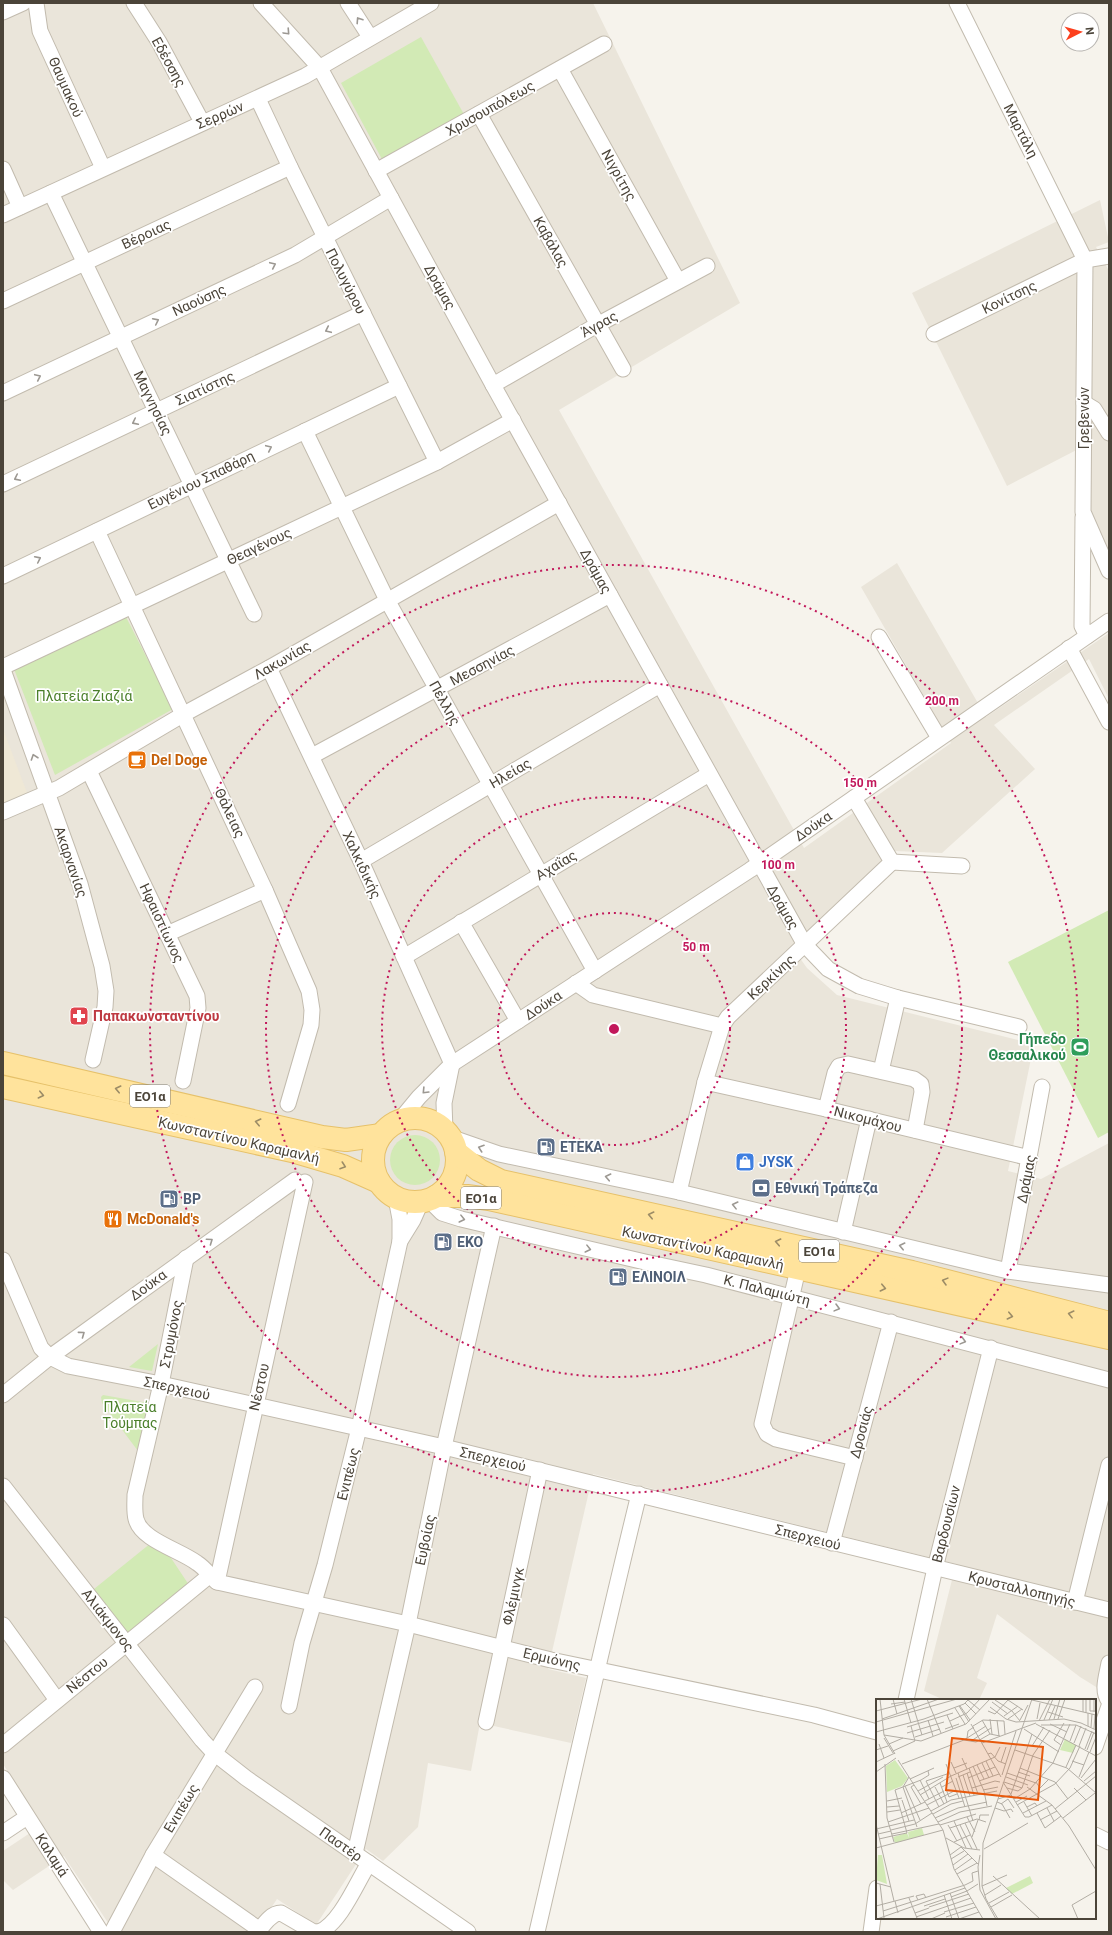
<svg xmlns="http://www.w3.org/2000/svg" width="1112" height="1935" font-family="Roboto,sans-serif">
  <rect width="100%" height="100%" fill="#f6f3ec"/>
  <g fill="#eae5da">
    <path d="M3 3H593L740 303 559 410 804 848 951 743 861 587 897 563 986 717 1109 633V699L1089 659 994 725 1035 769 942 853 895 851 877 865 792 947 807 968 837 995 1034 1044 1008 1171 1041 1179 1109 1143V1695L1080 1677 997 1614 977 1678 987 1683 979 1700H944L924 1691 956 1564 593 1474 548 1669 586 1678 571 1743 480 1723 471 1771 428 1763 418 1827 383 1861 366 1849 316 1925 277 1899 255 1932H114L64 1856 13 1890 3 1880V1851L42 1825 3 1764Z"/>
    <path d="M1100 200 1109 242 1096 247 1109 271V553L1090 511V443L1007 486 912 293Z"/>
  </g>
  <path fill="#efe8d6" d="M3 729 29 798 3 807Z"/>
  <g fill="#d2eab5">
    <path d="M421 37 466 118 384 163 341 83Z"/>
    <path d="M125 615 173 709 55 775 14 669Z"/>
    <path d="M1109 910V1132L1098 1138 1008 962Z"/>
    <circle cx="415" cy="1160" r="25"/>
    <path d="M158 1344 152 1371 129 1367Z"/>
    <path d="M103 1395 148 1403 138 1451 102 1403 101 1397Z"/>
    <path d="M151 1543 169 1555 189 1585 128 1634 94 1589Z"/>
  </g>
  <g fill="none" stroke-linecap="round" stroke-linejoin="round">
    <defs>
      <g id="street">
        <path d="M36 3 40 31 103 168"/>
        <path d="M134 3 159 42 202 122"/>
        <path d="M261 3 320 68 493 385 805 945 828 969 859 986 898 998 1019 1027"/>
        <path d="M348 3 370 37"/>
        <path d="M957 3 1085 260 1083 512 1109 571"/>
        <path d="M3 12 23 3"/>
        <path d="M560 69 678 281"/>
        <path d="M258 99 290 167 437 462"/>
        <path d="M479 114 623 369"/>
        <path d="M3 169 20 207"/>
        <path d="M376 171 604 44"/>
        <path d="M51 193 254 614"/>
        <path d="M3 215 305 76 431 3"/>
        <path d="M3 301 290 167"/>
        <path d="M934 334 1085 260 1109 256"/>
        <path d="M493 385 597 325 707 266"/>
        <path d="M3 393 295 255 391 198"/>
        <path d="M1084 403 1094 409 1109 433"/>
        <path d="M305 431 387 600 595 971"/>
        <path d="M3 484 363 313"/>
        <path d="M1083 517 1082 626 1087 636"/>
        <path d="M97 531 265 890 309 991 312 1010 311 1025 288 1104"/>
        <path d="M3 576 399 386"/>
        <path d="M879 637 939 738"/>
        <path d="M1069 648 1109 722"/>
        <path d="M3 667 437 462 513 420"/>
        <path d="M269 668 361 861 452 1064"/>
        <path d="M3 670 80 884 102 966 106 991 105 1007 93 1060"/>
        <path d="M312 756 610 595"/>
        <path d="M89 771 197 996 198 1008 183 1081"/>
        <path d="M3 812 59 788 184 714 269 668 559 503"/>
        <path d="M361 861 660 685"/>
        <path d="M892 862 962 866"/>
        <path d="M461 922 518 1021"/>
        <path d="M167 934 265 890"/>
        <path d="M404 957 709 774"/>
        <path d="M576 983 593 995 722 1026"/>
        <path d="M881 1071 898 998"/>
        <path d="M705 1082 826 1109 1030 1158"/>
        <path d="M826 1109 835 1073 839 1066 848 1064 914 1079 921 1084 922 1092 915 1130"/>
        <path d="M400 1120 419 1097 452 1064 750 870 1109 621"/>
        <path d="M445 1131 444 1103 452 1064"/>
        <path d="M450 1137 499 1154 679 1192 1008 1271 1109 1285"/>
        <path d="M305 1182 217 1582 408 1624 551 1660 814 1715 877 1732"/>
        <path d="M679 1192 705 1082 722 1026 728 1017 892 862 854 798"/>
        <path d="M429 1200 442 1213 461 1219 645 1262 706 1275 1109 1380"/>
        <path d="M843 1232 869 1119"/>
        <path d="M400 1241 413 1220 421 1202"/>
        <path d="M186 1258 161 1384 135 1495C135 1503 134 1511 136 1519 141 1540 180 1550 197 1563 205 1568 210 1576 217 1582"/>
        <path d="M3 1260 41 1348 50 1357 68 1366 161 1384 444 1447 1109 1610"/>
        <path d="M798 1269 762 1424 767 1434 776 1439 855 1458"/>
        <path d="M1008 1271 1042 1087"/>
        <path d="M3 1395 50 1357 295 1180"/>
        <path d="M3 1486 202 1740 214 1753 246 1778 468 1932"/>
        <path d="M832 1543 891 1322"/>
        <path d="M1075 1602 1109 1465"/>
        <path d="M3 1625 57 1700"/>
        <path d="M1109 1663C1107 1675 1101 1691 1109 1701"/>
        <path d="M906 1700 935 1568 991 1348"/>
        <path d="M289 1706 302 1643 325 1565 359 1428 400 1241V1219L396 1198"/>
        <path d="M486 1722 540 1470"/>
        <path d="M3 1745 209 1576"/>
        <path d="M1095 1747 1109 1706"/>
        <path d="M3 1778 101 1932"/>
        <path d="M3 1833 27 1817"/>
        <path d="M1095 1835 1109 1842"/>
        <path d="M355 1853 408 1624 444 1447 494 1226"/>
        <path d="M153 1855 260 1930"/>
        <path d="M112 1932 153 1855 255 1687"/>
        <path d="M258 1932C264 1924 271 1913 281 1913L312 1931 317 1932"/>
        <path d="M319 1932C340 1924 357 1882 369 1863"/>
        <path d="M537 1932C571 1786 603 1640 639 1494"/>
        <path d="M871 1932 877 1888"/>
      </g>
      <g id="primary">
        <path d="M3 1063 322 1137 346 1140 381 1135"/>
        <path d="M3 1087 292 1151 343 1166 379 1182"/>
        <circle cx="415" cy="1160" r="42"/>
        <path d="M456 1152 479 1170 501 1181 912 1272 1106 1322"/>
        <path d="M437 1196H467L489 1199 1109 1338"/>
      </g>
    </defs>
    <use href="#street" stroke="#c2bbae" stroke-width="17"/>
    <use href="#primary" stroke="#e6c16a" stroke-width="24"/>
    <use href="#street" stroke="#fff" stroke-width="15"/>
    <use href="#primary" stroke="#ffe39c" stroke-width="22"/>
  </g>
  <defs><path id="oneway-chevron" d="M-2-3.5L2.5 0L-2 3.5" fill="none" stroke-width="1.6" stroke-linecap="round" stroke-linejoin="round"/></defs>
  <g stroke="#9c9892">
    <use href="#oneway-chevron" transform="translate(359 20) rotate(-123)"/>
    <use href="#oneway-chevron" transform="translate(287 32) rotate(47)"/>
    <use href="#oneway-chevron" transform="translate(273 265) rotate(-25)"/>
    <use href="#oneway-chevron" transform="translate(156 321) rotate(-26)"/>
    <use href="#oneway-chevron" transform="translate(328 330) rotate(155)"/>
    <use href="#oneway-chevron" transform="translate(38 377) rotate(-25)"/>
    <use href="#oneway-chevron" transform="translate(135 422) rotate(154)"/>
    <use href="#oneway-chevron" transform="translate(269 448) rotate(-25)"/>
    <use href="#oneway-chevron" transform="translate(17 478) rotate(154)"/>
    <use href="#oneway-chevron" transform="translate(38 559) rotate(-26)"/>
    <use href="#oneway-chevron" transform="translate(34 757) rotate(-109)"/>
    <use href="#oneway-chevron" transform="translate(425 1091) rotate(134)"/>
    <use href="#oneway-chevron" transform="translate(481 1148) rotate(-161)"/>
    <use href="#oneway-chevron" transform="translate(608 1177) rotate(-168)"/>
    <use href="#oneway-chevron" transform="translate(735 1205) rotate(-166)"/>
    <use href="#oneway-chevron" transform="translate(462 1219) rotate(14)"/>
    <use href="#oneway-chevron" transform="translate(210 1241) rotate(-35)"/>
    <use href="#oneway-chevron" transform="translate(902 1246) rotate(-167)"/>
    <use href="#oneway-chevron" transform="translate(588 1249) rotate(14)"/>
    <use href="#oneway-chevron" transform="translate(837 1308) rotate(15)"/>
    <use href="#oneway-chevron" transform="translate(82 1334) rotate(-36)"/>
    <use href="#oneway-chevron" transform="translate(963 1341) rotate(15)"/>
  </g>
  <g stroke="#9c8c66">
    <use href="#oneway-chevron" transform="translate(118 1089) rotate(-167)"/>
    <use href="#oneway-chevron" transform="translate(41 1095) rotate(13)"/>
    <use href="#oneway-chevron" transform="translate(258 1122) rotate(-167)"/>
    <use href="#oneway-chevron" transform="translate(343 1166) rotate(19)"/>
    <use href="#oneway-chevron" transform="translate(651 1215) rotate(-167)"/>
    <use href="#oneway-chevron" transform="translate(778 1242) rotate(-168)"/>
    <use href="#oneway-chevron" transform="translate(945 1281) rotate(-165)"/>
    <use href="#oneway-chevron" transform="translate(883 1288) rotate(13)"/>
    <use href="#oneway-chevron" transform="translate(1071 1314) rotate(-166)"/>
    <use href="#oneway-chevron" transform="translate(1010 1316) rotate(13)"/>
  </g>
  <g fill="none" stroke="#c2185b" stroke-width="2" stroke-dasharray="2 4">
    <circle cx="614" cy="1029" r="116"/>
    <circle cx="614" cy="1029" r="232"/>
    <circle cx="614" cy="1029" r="348"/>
    <circle cx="614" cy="1029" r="464"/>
  </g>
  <defs>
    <symbol id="cafe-square" viewBox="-11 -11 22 22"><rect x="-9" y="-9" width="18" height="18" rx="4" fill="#e8710a" stroke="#fff"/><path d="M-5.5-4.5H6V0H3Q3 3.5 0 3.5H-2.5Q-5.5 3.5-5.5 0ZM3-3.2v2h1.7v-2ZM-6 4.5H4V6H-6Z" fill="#fff"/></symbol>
    <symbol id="pharmacy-square" viewBox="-11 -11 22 22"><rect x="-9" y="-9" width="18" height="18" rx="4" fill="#e0444e" stroke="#fff"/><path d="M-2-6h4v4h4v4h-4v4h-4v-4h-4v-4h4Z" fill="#fff"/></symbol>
    <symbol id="stadium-square" viewBox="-11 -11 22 22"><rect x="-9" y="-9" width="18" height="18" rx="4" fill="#2e9e5b" stroke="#fff"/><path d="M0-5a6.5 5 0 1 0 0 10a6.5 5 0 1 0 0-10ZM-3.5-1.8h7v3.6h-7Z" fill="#fff"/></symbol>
    <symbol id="fuel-square" viewBox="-11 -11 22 22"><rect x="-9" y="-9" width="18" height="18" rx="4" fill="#5c6f8a" stroke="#fff"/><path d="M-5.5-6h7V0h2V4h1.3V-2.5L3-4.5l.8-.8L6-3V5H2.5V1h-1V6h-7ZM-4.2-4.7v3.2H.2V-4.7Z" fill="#fff"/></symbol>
    <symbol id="shop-square" viewBox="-11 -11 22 22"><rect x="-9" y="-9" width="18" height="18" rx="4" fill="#3f7fe0" stroke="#fff"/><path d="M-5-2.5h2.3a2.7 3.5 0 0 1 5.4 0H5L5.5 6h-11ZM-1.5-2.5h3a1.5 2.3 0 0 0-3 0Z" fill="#fff"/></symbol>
    <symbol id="bank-square" viewBox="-11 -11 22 22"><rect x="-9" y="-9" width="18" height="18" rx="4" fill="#5c6f8a" stroke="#fff"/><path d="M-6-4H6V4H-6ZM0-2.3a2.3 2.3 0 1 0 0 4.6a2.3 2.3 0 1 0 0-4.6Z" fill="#fff"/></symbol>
    <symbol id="restaurant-square" viewBox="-11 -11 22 22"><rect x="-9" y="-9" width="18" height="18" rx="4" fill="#e8710a" stroke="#fff"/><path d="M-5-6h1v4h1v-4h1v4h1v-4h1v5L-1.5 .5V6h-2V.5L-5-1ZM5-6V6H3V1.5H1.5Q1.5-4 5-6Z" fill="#fff"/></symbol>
  </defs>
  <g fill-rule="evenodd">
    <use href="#cafe-square" x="126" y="749" width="22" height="22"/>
    <use href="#pharmacy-square" x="68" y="1005" width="22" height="22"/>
    <use href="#stadium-square" x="1069" y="1036" width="22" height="22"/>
    <use href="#fuel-square" x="535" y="1136" width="22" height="22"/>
    <use href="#shop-square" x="734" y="1151" width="22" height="22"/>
    <use href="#bank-square" x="750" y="1177" width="22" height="22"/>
    <use href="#fuel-square" x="158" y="1188" width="22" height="22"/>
    <use href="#restaurant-square" x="102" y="1208" width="22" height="22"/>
    <use href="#fuel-square" x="432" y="1231" width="22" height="22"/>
    <use href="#fuel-square" x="607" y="1266" width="22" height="22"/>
  </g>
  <g text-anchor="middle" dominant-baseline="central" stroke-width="3.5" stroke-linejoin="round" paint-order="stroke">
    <g fill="#fff" stroke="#817c74" stroke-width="1">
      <rect x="130" y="1085" width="40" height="22" rx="3"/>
      <rect x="461" y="1187" width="40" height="22" rx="3"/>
      <rect x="799" y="1240" width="40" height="22" rx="3"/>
    </g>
    <g font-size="13" font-weight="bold" fill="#4b4439">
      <text x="150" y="1096">ΕΟ1α</text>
      <text x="481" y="1198">ΕΟ1α</text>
      <text x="819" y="1251">ΕΟ1α</text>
    </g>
    <g font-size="14" fill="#4b4439" stroke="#fff">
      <text transform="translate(169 62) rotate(61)">Εδέσσης</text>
      <text transform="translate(66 87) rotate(66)">Θαυμακού</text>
      <text transform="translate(490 108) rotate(-29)">Χρυσουπόλεως</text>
      <text transform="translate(220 115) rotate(-23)">Σερρών</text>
      <text transform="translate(1021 131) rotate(63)">Μαρτάλη</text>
      <text transform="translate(619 175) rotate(61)">Νιγρίτης</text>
      <text transform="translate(146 234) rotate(-25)">Βέροιας</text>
      <text transform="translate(551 242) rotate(61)">Καβάλας</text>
      <text transform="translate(346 281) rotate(63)">Πολυγύρου</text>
      <text transform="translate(440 287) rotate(61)">Δράμας</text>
      <text transform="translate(1009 297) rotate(-26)">Κονίτσης</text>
      <text transform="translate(199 300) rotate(-25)">Ναούσης</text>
      <text transform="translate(599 324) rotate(-29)">Άγρας</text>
      <text transform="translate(205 388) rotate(-25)">Σιατίστης</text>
      <text transform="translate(153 403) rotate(64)">Μαγνησίας</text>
      <text transform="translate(1084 418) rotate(-90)">Γρεβενών</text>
      <text transform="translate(201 480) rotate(-26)">Ευγένιου Σπαθάρη</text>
      <text transform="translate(259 546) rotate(-25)">Θεαγένους</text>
      <text transform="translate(596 571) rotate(61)">Δράμας</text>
      <text transform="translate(282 660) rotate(-30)">Λακωνίας</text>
      <text transform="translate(482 665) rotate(-28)">Μεσσηνίας</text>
      <text transform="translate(445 703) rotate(61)">Πέλλης</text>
      <text transform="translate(510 773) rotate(-30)">Ηλείας</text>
      <text transform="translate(230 813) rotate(65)">Θάλειας</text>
      <text transform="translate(813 826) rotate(-34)">Δούκα</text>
      <text transform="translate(71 862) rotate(71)">Ακαρνανίας</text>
      <text transform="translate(362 865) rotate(65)">Χαλκιδικής</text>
      <text transform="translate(556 865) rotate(-31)">Αχαΐας</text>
      <text transform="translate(783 907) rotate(60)">Δράμας</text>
      <text transform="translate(162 923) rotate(65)">Ηφαιστίωνος</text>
      <text transform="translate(771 977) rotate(-43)">Κερκίνης</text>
      <text transform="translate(543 1005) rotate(-33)">Δούκα</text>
      <text transform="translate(868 1119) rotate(14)">Νικομάχου</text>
      <text transform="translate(239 1140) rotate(13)">Κωνσταντίνου Καραμανλή</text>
      <text transform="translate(1026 1179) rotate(-79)">Δράμας</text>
      <text transform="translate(703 1248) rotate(12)">Κωνσταντίνου Καραμανλή</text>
      <text transform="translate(148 1285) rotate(-36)">Δούκα</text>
      <text transform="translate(767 1290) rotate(14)">Κ. Παλαμιώτη</text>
      <text transform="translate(171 1334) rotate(-79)">Στρυμόνος</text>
      <text transform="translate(259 1387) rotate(-77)">Νέστου</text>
      <text transform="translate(177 1388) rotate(12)">Σπερχειού</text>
      <text transform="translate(861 1432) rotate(-75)">Δροσιάς</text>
      <text transform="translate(493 1459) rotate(13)">Σπερχειού</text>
      <text transform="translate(348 1474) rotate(-76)">Ενιπέως</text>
      <text transform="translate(946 1524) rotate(-76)">Βαρδουσίων</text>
      <text transform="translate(808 1537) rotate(14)">Σπερχειού</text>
      <text transform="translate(425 1540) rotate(-78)">Ευβοίας</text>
      <text transform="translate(1022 1589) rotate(14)">Κρυσταλλοπηγής</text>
      <text transform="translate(513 1596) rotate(-78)">Φλέμινγκ</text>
      <text transform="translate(108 1620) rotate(52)">Αλιάκμονος</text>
      <text transform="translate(552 1659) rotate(13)">Ερμιόνης</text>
      <text transform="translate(87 1675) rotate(-39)">Νέστου</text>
      <text transform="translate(181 1808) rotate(-59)">Ενιπέως</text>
      <text transform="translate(341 1844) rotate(35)">Παστέρ</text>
      <text transform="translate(52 1855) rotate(57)">Καλαμά</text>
    </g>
    <g font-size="14" fill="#4a7f2a" stroke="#fff">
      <text x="84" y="696">Πλατεία Ζιαζιά</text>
      <text x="130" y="1407">Πλατεία<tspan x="130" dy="16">Τούμπας</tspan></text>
    </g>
    <g font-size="14" font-weight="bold" fill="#c56008" stroke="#fff" text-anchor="start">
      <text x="151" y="760">Del Doge</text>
      <text x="127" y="1219">McDonald's</text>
    </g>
    <g font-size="14" font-weight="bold" fill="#be3a42" stroke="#fff" text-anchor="start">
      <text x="93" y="1016">Παπακωνσταντίνου</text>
    </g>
    <g font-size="14" font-weight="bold" fill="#27864d" stroke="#fff" text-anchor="end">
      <text x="1066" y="1039">Γήπεδο<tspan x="1066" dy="16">Θεσσαλικού</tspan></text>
    </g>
    <g font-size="14" font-weight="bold" fill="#4e5e75" stroke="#fff" text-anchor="start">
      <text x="560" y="1147">ΕΤΕΚΑ</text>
      <text x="775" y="1188">Εθνική Τράπεζα</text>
      <text x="183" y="1199">BP</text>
      <text x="457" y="1242">EKO</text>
      <text x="632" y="1277">ΕΛΙΝΟΙΛ</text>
    </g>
    <g font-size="14" font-weight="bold" fill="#366cbe" stroke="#fff" text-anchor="start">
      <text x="759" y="1162">JYSK</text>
    </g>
  </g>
  <g transform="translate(876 1699)">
    <rect width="220" height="220" fill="#f6f3ec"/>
    <path d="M189 40 200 46 197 54 184 51ZM19 61 32 79 26 87 11 93 10 67ZM46 129 48 136 19 144 17 138 31 134 33 139 32 133ZM2 156H6L11 185 0 181ZM154 177 157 184 136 195 130 189Z" fill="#d2eab5"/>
    <path fill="none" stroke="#b2ada4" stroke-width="1" d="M4 0 8 36 19 55M17 0 21 15M28 0 35 24M35 0 46 36M51 0 65 34M207 0V13M210 0V14M214 0V12H220M218 0V13M92 1 104 11M119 1 136 12 144 22M132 1 147 11M156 1 220 16M116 3 132 15M89 4 100 15M15 5 29 3M83 7 93 23M84 7 94 21M114 8 130 20 140 23 188 20 205 24 220 31M79 9 89 25M0 12 46 0M112 12 119 15 132 1M172 13 187 18M71 16 77 30M128 17 142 7M6 20 63 0M114 20 116 35M132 20 146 10M161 20 164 4M178 20 184 0M182 20 189 0M52 21 57 37M106 21 114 35 124 37M121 21 123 37M144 21 152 6M168 21 177 0M173 21 179 7M74 22 91 14 104 0M163 22 174 0M0 23 81 0M95 25 125 78M160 25 220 57M174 25 191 33M165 26H200L220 35M35 27 39 42M97 27 107 21 128 22 129 35M212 27V14M31 28 77 14M215 28 216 15M69 30 83 25M148 30 183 53M218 30 219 16M0 33 48 20 88 5 93 0M31 34 68 23M8 36 45 42 90 25 114 0M39 38 64 30M8 39 17 54M91 39 92 32 98 28M88 41 100 43 114 35M95 42 115 29M194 42 200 26M106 44 160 24M198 44 205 27M3 45 8 59M13 45 27 39M185 46 178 41 188 24M156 47 168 28M203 47 210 29M209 50 216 32M0 51 12 47M139 51 191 69 220 94M211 51 218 33M17 52 39 42M214 53 220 38M112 55 115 54 122 62 130 65M86 59 91 70M22 61 67 131 78 170 107 220M110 62 117 77M196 62 208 66M0 63 19 54M75 63 80 74M125 63 130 48M106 64 113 79M9 65 11 119 18 143M26 65 88 41 110 27M70 65 83 99M101 66 108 80M97 67 108 92 111 107M190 68 200 46M78 69 91 64M93 69 102 95M144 69 179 83 192 100M0 73 20 59M142 73 154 77M82 74 97 122M91 74 98 96M131 74 160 84M87 76 94 97M126 76 140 32M33 78 27 88 41 128M82 78 94 73M130 78 152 86M203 78 213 53M80 79 89 108M92 79 119 68M205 79 220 60M34 80 58 69M44 81 53 100M103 82 123 75M208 82 220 72M127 83 149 118H153L176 106M128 83 146 89 157 56 174 31M160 83 164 89 173 80M64 84 71 103M38 86 35 88 45 105M29 87 44 121M59 88 68 105M66 88 77 82M151 88 176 106 193 127 220 171M96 89 119 82 124 83M131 89 142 92 146 89M198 89 210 101M70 90 73 98 81 95M107 91 122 88M42 92 67 78M135 95 156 35M44 96 75 77 119 58 124 48M122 100 135 96M138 100 154 90 177 64 194 25M26 101 33 122M11 102 26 99M49 102 68 92M121 103 126 105 134 119M140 103 151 97M148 103 156 117M125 105 132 100 138 109M51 106 80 91M141 106 179 85 194 69 204 47M11 108 23 107M63 108 50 82 71 75M151 108 159 104 161 107M119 109 128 112 135 110 137 113M171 109 178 122M179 110 220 77M55 112 75 101 121 92M11 113 24 111M25 114 49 103M147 114 170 102M161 114 169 129 185 117M57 115 75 105 87 102M91 118 99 133M59 119 82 109 111 103M187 119 219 94M103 121 104 116H113M164 121 181 112M78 122 90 149M12 123 53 109M62 123 84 113 116 107M89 124 101 150M0 125 18 202M64 126 100 115M72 126 81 142M84 126 96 150M13 127 38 121M74 129 101 120 110 123M0 130 13 127M15 131 39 125 56 114M2 135 15 132M16 135 63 125M16 137 31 134 19 91 45 81 53 76 52 72M96 138 102 121M70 139 88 149 104 151M3 140 16 137M78 143 94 136M85 148 102 165M0 149 67 131M108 150 152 124M74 156 85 148M104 156 102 168 104 191 120 220M75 160 88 152M77 166 92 155M79 171 96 159M81 175 101 164M117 177 164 220M0 184 15 188M4 185 8 219M106 187 131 176M91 192 102 185M74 194 83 220M68 196 76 220M109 196 125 186M75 198 91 192M33 199 41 219M42 201 40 197 48 195 50 199M19 202 22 214M113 204 133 193M0 207 38 197M48 207 69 200M53 208 93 195M115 208 136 196M7 212 89 186 97 182 96 174 102 172M68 213 98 204M39 214 53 209M40 218 95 199M70 218 100 208M1 220 89 189M55 220 69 214M83 220 103 213M122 220 110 200 106 187 107 144 156 0M202 220 196 206 220 192"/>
    <path fill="#e8590c" fill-opacity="0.15" stroke="#e8590c" stroke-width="2" d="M76 39 167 48 162 101 70 91Z"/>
    <rect width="220" height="220" fill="none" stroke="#4b4439" stroke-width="2"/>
  </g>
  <circle cx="614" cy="1029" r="6" fill="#c2185b" stroke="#fff" stroke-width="2"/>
  <g font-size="12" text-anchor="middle" font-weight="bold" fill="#c2185b" stroke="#fff" stroke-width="3.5" stroke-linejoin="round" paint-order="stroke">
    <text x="942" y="705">200 m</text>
    <text x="860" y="787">150 m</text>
    <text x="778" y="869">100 m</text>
    <text x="696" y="951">50 m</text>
  </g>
  <rect width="1112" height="1935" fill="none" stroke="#4b4439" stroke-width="8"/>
  <g transform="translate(1080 32) rotate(84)"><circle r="19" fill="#ffffff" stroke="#b7b4b0"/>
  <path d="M0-3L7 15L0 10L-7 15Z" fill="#fc3f1d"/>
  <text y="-6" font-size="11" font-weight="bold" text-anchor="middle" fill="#4b4439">N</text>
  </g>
</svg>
